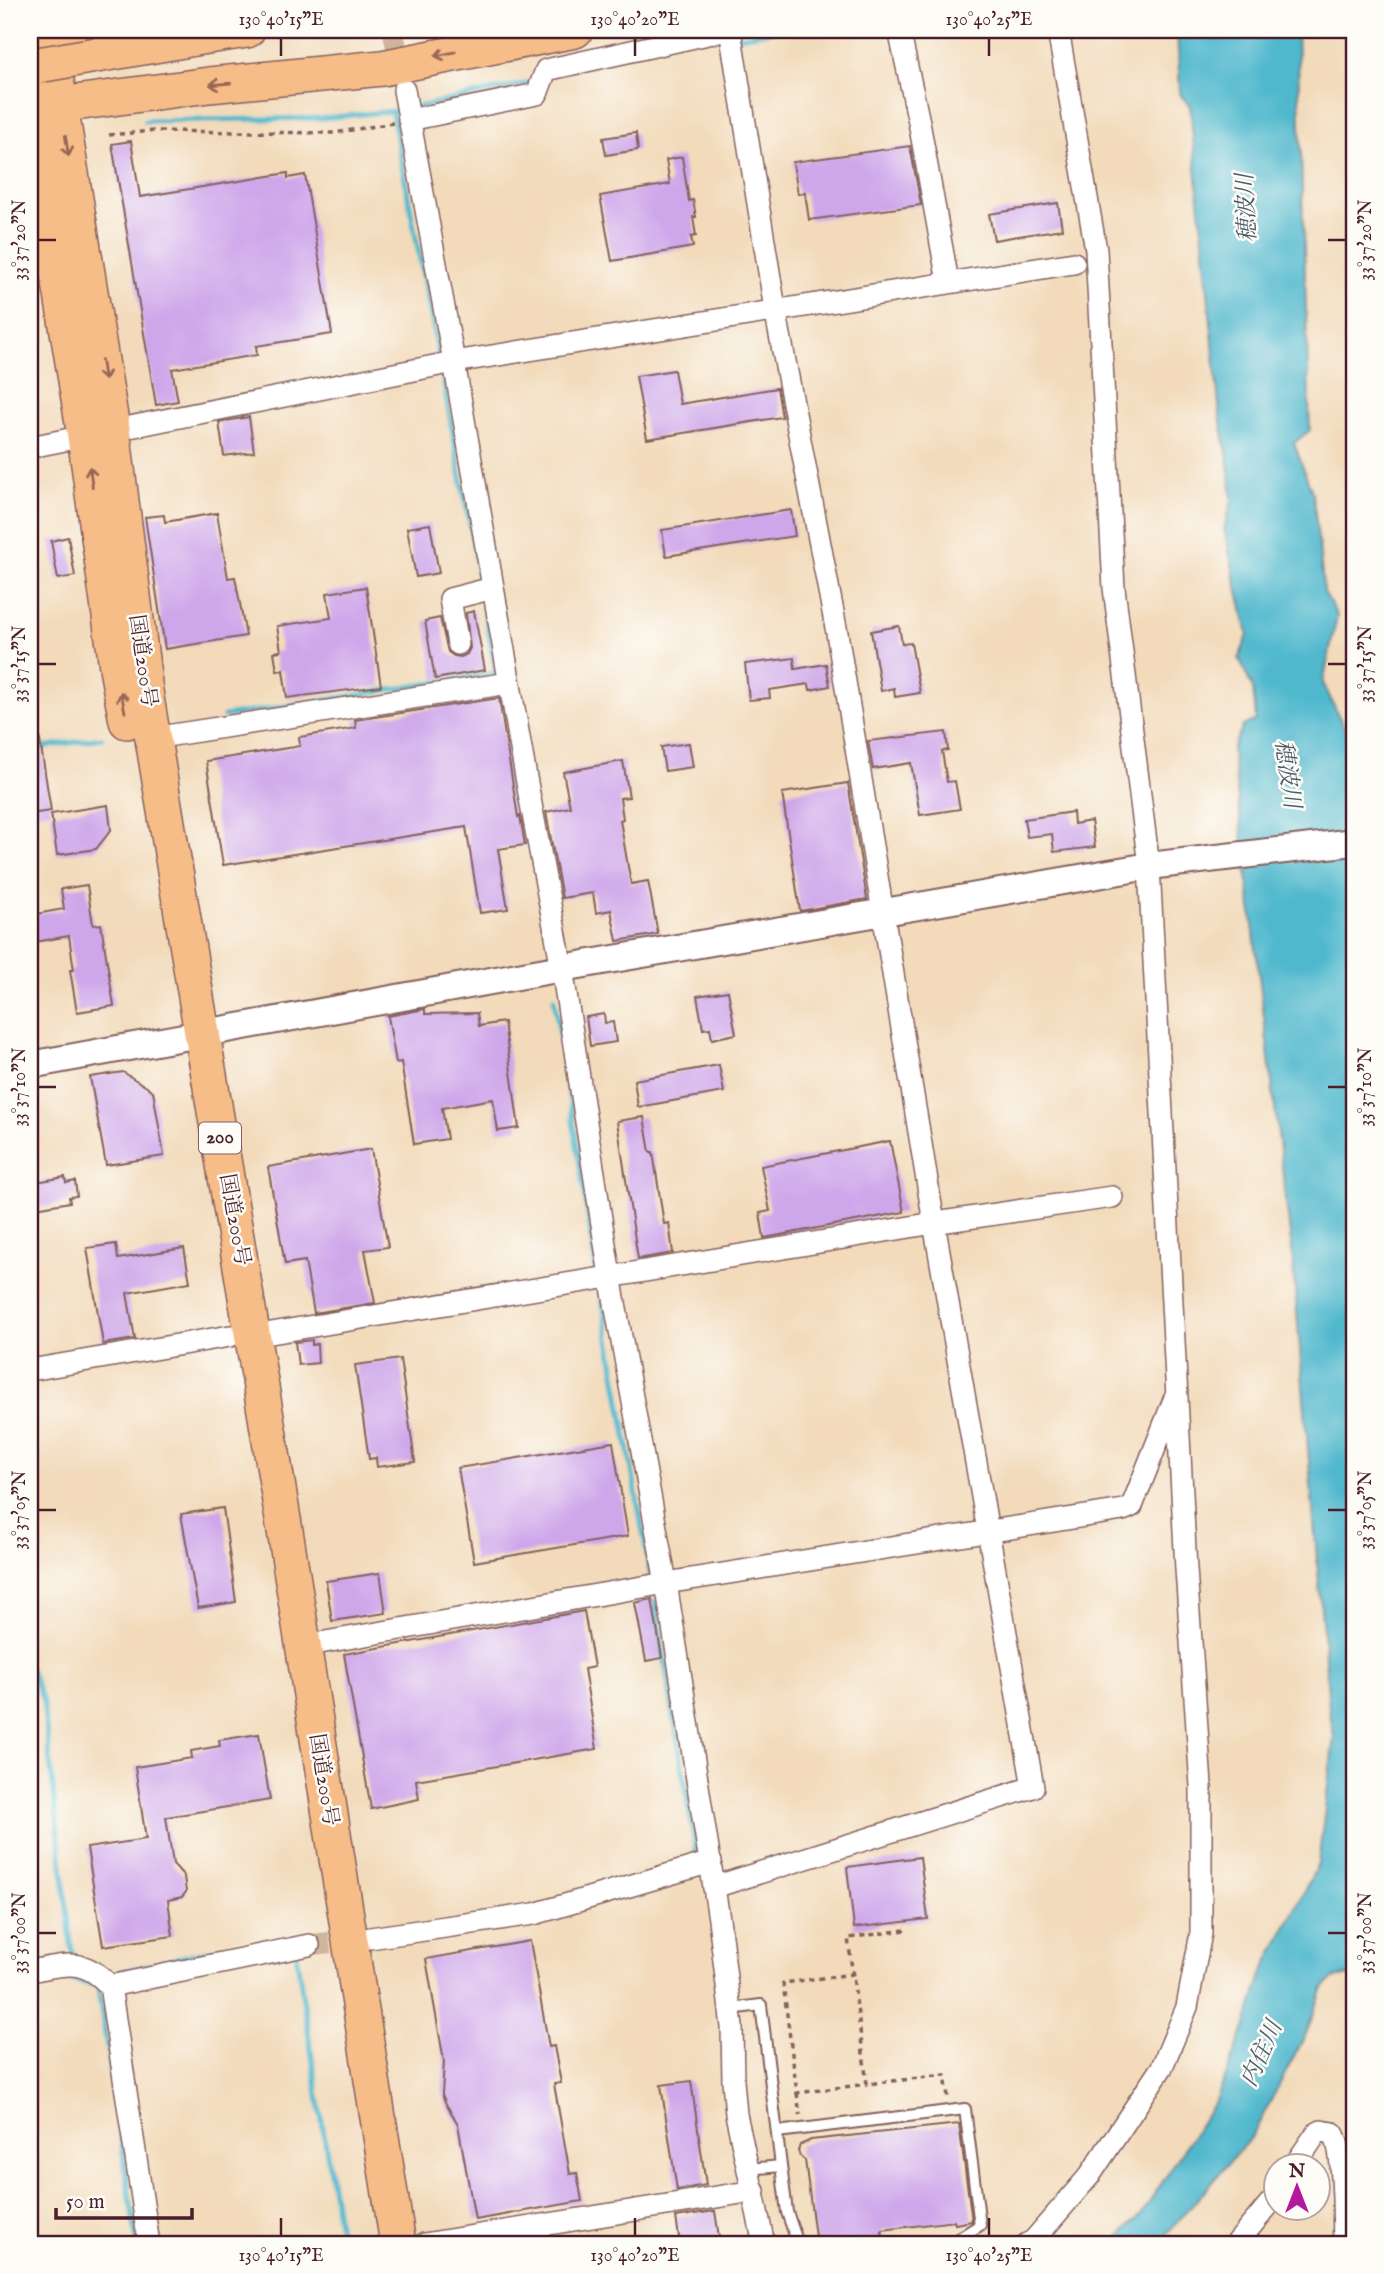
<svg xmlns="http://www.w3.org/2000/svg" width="1384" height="2274" font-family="'IM FELL English','Noto Serif JP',serif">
  <rect width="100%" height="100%" fill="#fdfcf7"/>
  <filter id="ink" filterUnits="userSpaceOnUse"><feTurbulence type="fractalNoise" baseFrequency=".0143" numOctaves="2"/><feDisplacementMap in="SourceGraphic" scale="14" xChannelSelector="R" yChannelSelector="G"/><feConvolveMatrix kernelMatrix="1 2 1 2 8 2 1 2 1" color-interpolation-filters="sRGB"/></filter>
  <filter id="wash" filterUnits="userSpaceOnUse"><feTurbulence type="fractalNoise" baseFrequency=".00686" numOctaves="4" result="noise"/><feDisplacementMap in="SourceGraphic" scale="28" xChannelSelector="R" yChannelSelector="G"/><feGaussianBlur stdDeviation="1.57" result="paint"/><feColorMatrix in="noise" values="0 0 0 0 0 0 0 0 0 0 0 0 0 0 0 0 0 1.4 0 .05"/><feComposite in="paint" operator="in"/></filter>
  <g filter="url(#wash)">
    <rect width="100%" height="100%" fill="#f2daba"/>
    <path fill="#4fb8cd" stroke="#4c6c7c" stroke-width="2" d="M1177 30H1297L1310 430 1294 443 1313 495 1324 592 1337 616 1323 683 1348 736 1350 897 1354 903V1974L1333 1979 1323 1988 1306 2034 1252 2136 1158 2244H1113L1141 2215 1217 2098 1245 2028 1263 1972 1318 1864 1334 1737 1329 1707 1292 1251 1232 749 1243 726 1256 720 1253 689 1239 658 1248 635 1224 529 1232 500 1229 464 1220 416 1190 106 1180 94Z"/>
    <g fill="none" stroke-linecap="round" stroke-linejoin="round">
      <g stroke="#4fb8cd" stroke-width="5">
        <path d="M735 38 777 30"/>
        <path d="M413 108 537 81"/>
        <path d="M392 112 439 359"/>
        <path d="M145 121 323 118 404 110"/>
        <path d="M441 369 481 586"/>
        <path d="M482 596 497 679"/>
        <path d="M224 716 496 673"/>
        <path d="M30 749 102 738"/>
        <path d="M554 998 596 1268"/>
        <path d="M600 1288 651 1578"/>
        <path d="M655 1601 697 1857 694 1858"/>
        <path d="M30 1669 43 1701 73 1960"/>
        <path d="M296 1953 341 2244"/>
        <path d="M111 1975 198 1953 272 1942"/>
        <path d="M65 1979 96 1985 98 1988 137 2244"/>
        <path d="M30 1983 77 1978H89"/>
      </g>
    </g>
    <g id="blocks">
      <g fill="#cea6ea">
        <path d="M636 133 638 150 606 155 603 138Z"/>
        <path d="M131 141 140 197 288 173V178L305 175 332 334 256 346 257 355 172 369 178 401 156 405 112 144Z"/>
        <path d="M910 146 921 205 809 220 805 193 798 194 793 162Z"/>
        <path d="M682 157 689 201 693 200 696 217H693L696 236 691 237 693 247 612 261 600 196 670 184 666 160Z"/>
        <path d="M1058 203 1062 229 994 240 989 214Z"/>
        <path d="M674 370 680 404 777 388 782 417 647 439 636 376Z"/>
        <path d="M249 417 254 452 224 456 219 422Z"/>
        <path d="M791 510 795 536 666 556 662 530Z"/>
        <path d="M217 513 228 578 235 577 246 636 165 649 145 517 164 515 165 522Z"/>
        <path d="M430 524 439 573 416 577 407 528Z"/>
        <path d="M68 537 75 576 58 579 51 541Z"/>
        <path d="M366 587 381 686 287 698 283 670 277 671 274 652 281 651 277 626 331 618 327 593Z"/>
        <path d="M474 611 485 670 435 679 425 621 440 618 448 652 454 656 461 657 467 654 470 648 466 613Z"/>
        <path d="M899 626 902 644 911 643 920 693 895 697 894 688 881 691 871 631Z"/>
        <path d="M794 658 795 669 826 664 830 686 810 690 809 684 769 690 770 698 749 700 745 664Z"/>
        <path d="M499 698 518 817 520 816 525 845 498 849 508 909 480 913 466 827 223 865 206 761 300 746 299 737 356 728 355 720Z"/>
        <path d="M38 728 51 811 30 814V729Z"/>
        <path d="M946 732 948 750 942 751 947 782 955 781 960 809 920 815 911 763 873 769 868 741Z"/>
        <path d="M689 743 693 767 665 771 661 747Z"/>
        <path d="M623 761 629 797 620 798 623 819 620 820 631 884 648 881 658 934 617 941 611 910 596 913 593 893 562 898 546 812 570 807 563 772Z"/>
        <path d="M848 783 867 899 800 911 782 793Z"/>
        <path d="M108 805 111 830 96 849 57 855 51 814Z"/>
        <path d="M1073 812 1074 824 1091 821 1095 847 1054 852 1052 834 1027 837 1024 819Z"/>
        <path d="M87 885 93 925 101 924 114 1006 77 1012 70 970H74L69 936 30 943V915L64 909 61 889Z"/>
        <path d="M728 991 736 1034 712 1039 710 1028 703 1029 697 996Z"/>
        <path d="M425 1009V1014L477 1013 479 1026 504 1022 519 1128 498 1131 493 1099 442 1108 447 1139 414 1144 401 1062 396 1063 388 1016Z"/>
        <path d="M604 1014 605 1023 613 1022 616 1042 590 1046 586 1017Z"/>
        <path d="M719 1065 724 1092 638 1107 634 1080Z"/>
        <path d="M123 1072 153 1091 164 1156 106 1165 90 1077Z"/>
        <path d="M644 1117 650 1152H653L664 1224 669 1223 673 1253 638 1259 617 1121Z"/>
        <path d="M890 1141 904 1212 764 1238 760 1213 770 1211 761 1166Z"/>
        <path d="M371 1149 388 1247 365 1250 375 1303 314 1313 305 1261 285 1264 268 1167Z"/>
        <path d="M65 1177 66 1183 75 1181 77 1196 69 1197 70 1202 30 1209V1183Z"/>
        <path d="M116 1244 118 1259 184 1248 190 1282 127 1293 135 1339 103 1344 87 1248Z"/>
        <path d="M312 1340V1345L317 1344 318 1363 298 1365 295 1342Z"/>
        <path d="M400 1359 415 1462 377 1467 376 1458 369 1459 355 1365Z"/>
        <path d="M613 1442 628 1536 474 1562 458 1468Z"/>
        <path d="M223 1508 236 1602 198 1608 181 1514Z"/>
        <path d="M380 1573 386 1613 332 1621 326 1581Z"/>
        <path d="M652 1599 662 1658 646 1661 635 1603Z"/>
        <path d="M584 1611 594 1667 584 1669 597 1749 416 1780 419 1799 371 1809 344 1654Z"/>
        <path d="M259 1734 270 1800 166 1817 173 1864 184 1876 186 1892 182 1897 168 1900 173 1936 103 1946 87 1848 146 1839 135 1767 192 1758 191 1751 220 1746 219 1740Z"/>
        <path d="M920 1857 928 1919 854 1928 847 1867Z"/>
        <path d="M530 1941 549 2047 554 2046 561 2083 554 2084 570 2174 577 2173 582 2201 475 2220 458 2124 446 2104 442 2094 444 2061 426 1959Z"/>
        <path d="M691 2081 706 2185 677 2190 661 2085Z"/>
        <path d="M959 2124 972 2221 955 2224 954 2221 882 2230 883 2244H816L805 2160 800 2156 798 2151 800 2145 811 2140Z"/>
        <path d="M715 2211 720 2244H680L676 2217Z"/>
      </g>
    </g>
  </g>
  <g filter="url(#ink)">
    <use href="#blocks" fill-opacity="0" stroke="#85605d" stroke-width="2"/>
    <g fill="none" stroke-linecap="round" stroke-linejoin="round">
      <g stroke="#d0b59d" stroke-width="21" stroke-dasharray="21 10" stroke-linecap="butt">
        <path d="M393 30 402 76"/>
        <path d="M309 1945 359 1939"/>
      </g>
      <defs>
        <g id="service">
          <path d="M730 2009 761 2005 781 2166 748 2169"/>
          <path d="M777 2132 965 2109 980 2225 950 2244"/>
          <path d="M781 2166 787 2212 798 2244"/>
        </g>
        <g id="minor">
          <path d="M899 30 919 122 948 282"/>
          <path d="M404 90 454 362 527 783 562 968 610 1276 666 1583 719 1919 732 2027 733 2081 736 2114 764 2244"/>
          <path d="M409 120 537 94 546 70 726 30"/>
          <path d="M30 447 454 362 1074 263"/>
          <path d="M458 644 450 599 493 588"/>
          <path d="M153 738 509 683"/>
          <path d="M253 1336 934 1223 1112 1197"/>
          <path d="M30 1370 230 1336"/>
          <path d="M302 1646 666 1583 1123 1510 1132 1506 1174 1400"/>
          <path d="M714 1887 1033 1787 934 1223 837 633 775 309 730 30"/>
          <path d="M370 1938 534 1914 711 1862"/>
          <path d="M30 1971C65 1965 83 1956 110 1986L149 2244"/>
          <path d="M110 1986 309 1945"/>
          <path d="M1294 2166 1316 2134 1321 2131 1333 2133C1345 2150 1343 2221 1344 2244"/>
          <path d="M424 2244 754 2191"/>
          <path d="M1027 2244 1033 2241 1090 2175 1162 2067 1187 2007 1201 1933V1786L1186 1569 1149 866 1114 588 1096 250 1058 30"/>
          <path d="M1236 2244 1276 2196"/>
        </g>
        <path id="tertiary" d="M30 1065 562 968 1149 866 1354 842"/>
        <g id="trunk">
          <path d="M48 30 112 429 145 691 287 1543 398 2244"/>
          <path d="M195 38 247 30"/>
          <path d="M30 46 99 30"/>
          <path d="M30 98 85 436 118 674 127 721"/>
          <path d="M37 108 209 85 382 68 575 30"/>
        </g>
      </defs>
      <use href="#service" stroke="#85605d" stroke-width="14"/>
      <use href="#minor" stroke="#85605d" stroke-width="24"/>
      <use href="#tertiary" stroke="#85605d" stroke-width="30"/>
      <use href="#trunk" stroke="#85605d" stroke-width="38"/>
      <g stroke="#85605d" stroke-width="3.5" stroke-dasharray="5 5" stroke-linecap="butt">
        <path d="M109 135 153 131 334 133 393 123"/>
        <path d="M905 1930 848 1938 867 2084 945 2075 948 2097"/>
        <path d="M853 1974 783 1983 797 2093 867 2084"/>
        <path d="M797 2093 800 2115"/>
      </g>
      <use href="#service" stroke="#fff" stroke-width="10"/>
      <use href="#minor" stroke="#fff" stroke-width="21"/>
      <use href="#tertiary" stroke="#fff" stroke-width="26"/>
      <use href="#trunk" stroke="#f7bd88" stroke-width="35"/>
      <defs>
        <path id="trunk-bridge" d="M38 65 195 38"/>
      </defs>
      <use href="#trunk-bridge" stroke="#85605d" stroke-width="38" stroke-linecap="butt"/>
      <use href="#trunk-bridge" stroke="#f7bd88" stroke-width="35"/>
    </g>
    <defs><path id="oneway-shaft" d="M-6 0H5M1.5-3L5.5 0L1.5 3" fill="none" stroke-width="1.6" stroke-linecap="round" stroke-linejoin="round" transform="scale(1.75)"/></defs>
    <g stroke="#986655">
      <use href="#oneway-shaft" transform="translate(445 54) rotate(168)"/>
      <use href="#oneway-shaft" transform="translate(220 84) rotate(175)"/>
      <use href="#oneway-shaft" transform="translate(67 146) rotate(81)"/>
      <use href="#oneway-shaft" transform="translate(103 370) rotate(81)"/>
      <use href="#oneway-shaft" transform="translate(91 477) rotate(-98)"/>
      <use href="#oneway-shaft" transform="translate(123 702) rotate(-101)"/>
    </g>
  </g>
  <path fill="none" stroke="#4a1f2b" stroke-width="2.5" d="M281 38V56M635 38V56M989 38V56M38 240H56M1328 240H1346M38 664H56M1328 664H1346M38 1087H56M1328 1087H1346M38 1510H56M1328 1510H1346M38 1933H56M1328 1933H1346M281 2218V2236M635 2218V2236M989 2218V2236"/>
  <g text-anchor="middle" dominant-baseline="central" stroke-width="5" stroke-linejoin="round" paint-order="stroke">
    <rect fill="#fdfcf7" stroke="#806168" stroke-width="2" x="199" y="1122.5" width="42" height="31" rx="5"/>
    <g font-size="19" font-weight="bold" fill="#4a1f2b">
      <text x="220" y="1138">200</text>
    </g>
    <g font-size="21" fill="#4a1f2b" stroke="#fdfcf7">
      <text transform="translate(142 661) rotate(82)">国道200号</text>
      <text transform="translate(234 1220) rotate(80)">国道200号</text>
      <text transform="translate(323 1780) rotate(81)">国道200号</text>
    </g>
    <g font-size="23" font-style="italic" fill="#4c5c6c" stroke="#fdfcf7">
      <text transform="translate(1247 208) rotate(-93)">穂波川</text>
      <text transform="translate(1287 774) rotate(82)">穂波川</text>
      <text transform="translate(1262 2054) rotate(-66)">内住川</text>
    </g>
  </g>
  <rect width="1384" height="2274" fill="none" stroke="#fdfcf7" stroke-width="77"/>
  <g transform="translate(1297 2187)"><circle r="33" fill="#fdfcf7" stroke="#b5a4a5" stroke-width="2"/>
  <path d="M0-5L12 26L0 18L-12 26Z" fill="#b5179e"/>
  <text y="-10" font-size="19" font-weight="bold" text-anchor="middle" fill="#4a1f2b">N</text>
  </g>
  <path d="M56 2208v10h136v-10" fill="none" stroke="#4a1f2b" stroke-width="3.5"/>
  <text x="66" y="2208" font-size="21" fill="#4a1f2b" stroke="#fdfcf7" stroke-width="5" paint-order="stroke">50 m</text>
  <rect x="38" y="38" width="1308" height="2198" fill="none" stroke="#4a1f2b" stroke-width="2.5"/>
  <g font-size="18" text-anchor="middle" fill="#4a1f2b">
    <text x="281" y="25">130°40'15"E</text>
    <text x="635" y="25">130°40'20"E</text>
    <text x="989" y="25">130°40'25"E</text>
    <text transform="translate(19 240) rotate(-90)" y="6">33°37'20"N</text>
    <text transform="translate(1365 240) rotate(-90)" y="6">33°37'20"N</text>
    <text transform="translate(19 664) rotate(-90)" y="6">33°37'15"N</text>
    <text transform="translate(1365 664) rotate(-90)" y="6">33°37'15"N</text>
    <text transform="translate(19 1087) rotate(-90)" y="6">33°37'10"N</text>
    <text transform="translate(1365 1087) rotate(-90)" y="6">33°37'10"N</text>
    <text transform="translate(19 1510) rotate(-90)" y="6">33°37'05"N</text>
    <text transform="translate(1365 1510) rotate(-90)" y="6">33°37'05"N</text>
    <text transform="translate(19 1933) rotate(-90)" y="6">33°37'00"N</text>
    <text transform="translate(1365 1933) rotate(-90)" y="6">33°37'00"N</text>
    <text x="281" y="2261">130°40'15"E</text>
    <text x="635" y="2261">130°40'20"E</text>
    <text x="989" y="2261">130°40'25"E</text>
  </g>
</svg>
